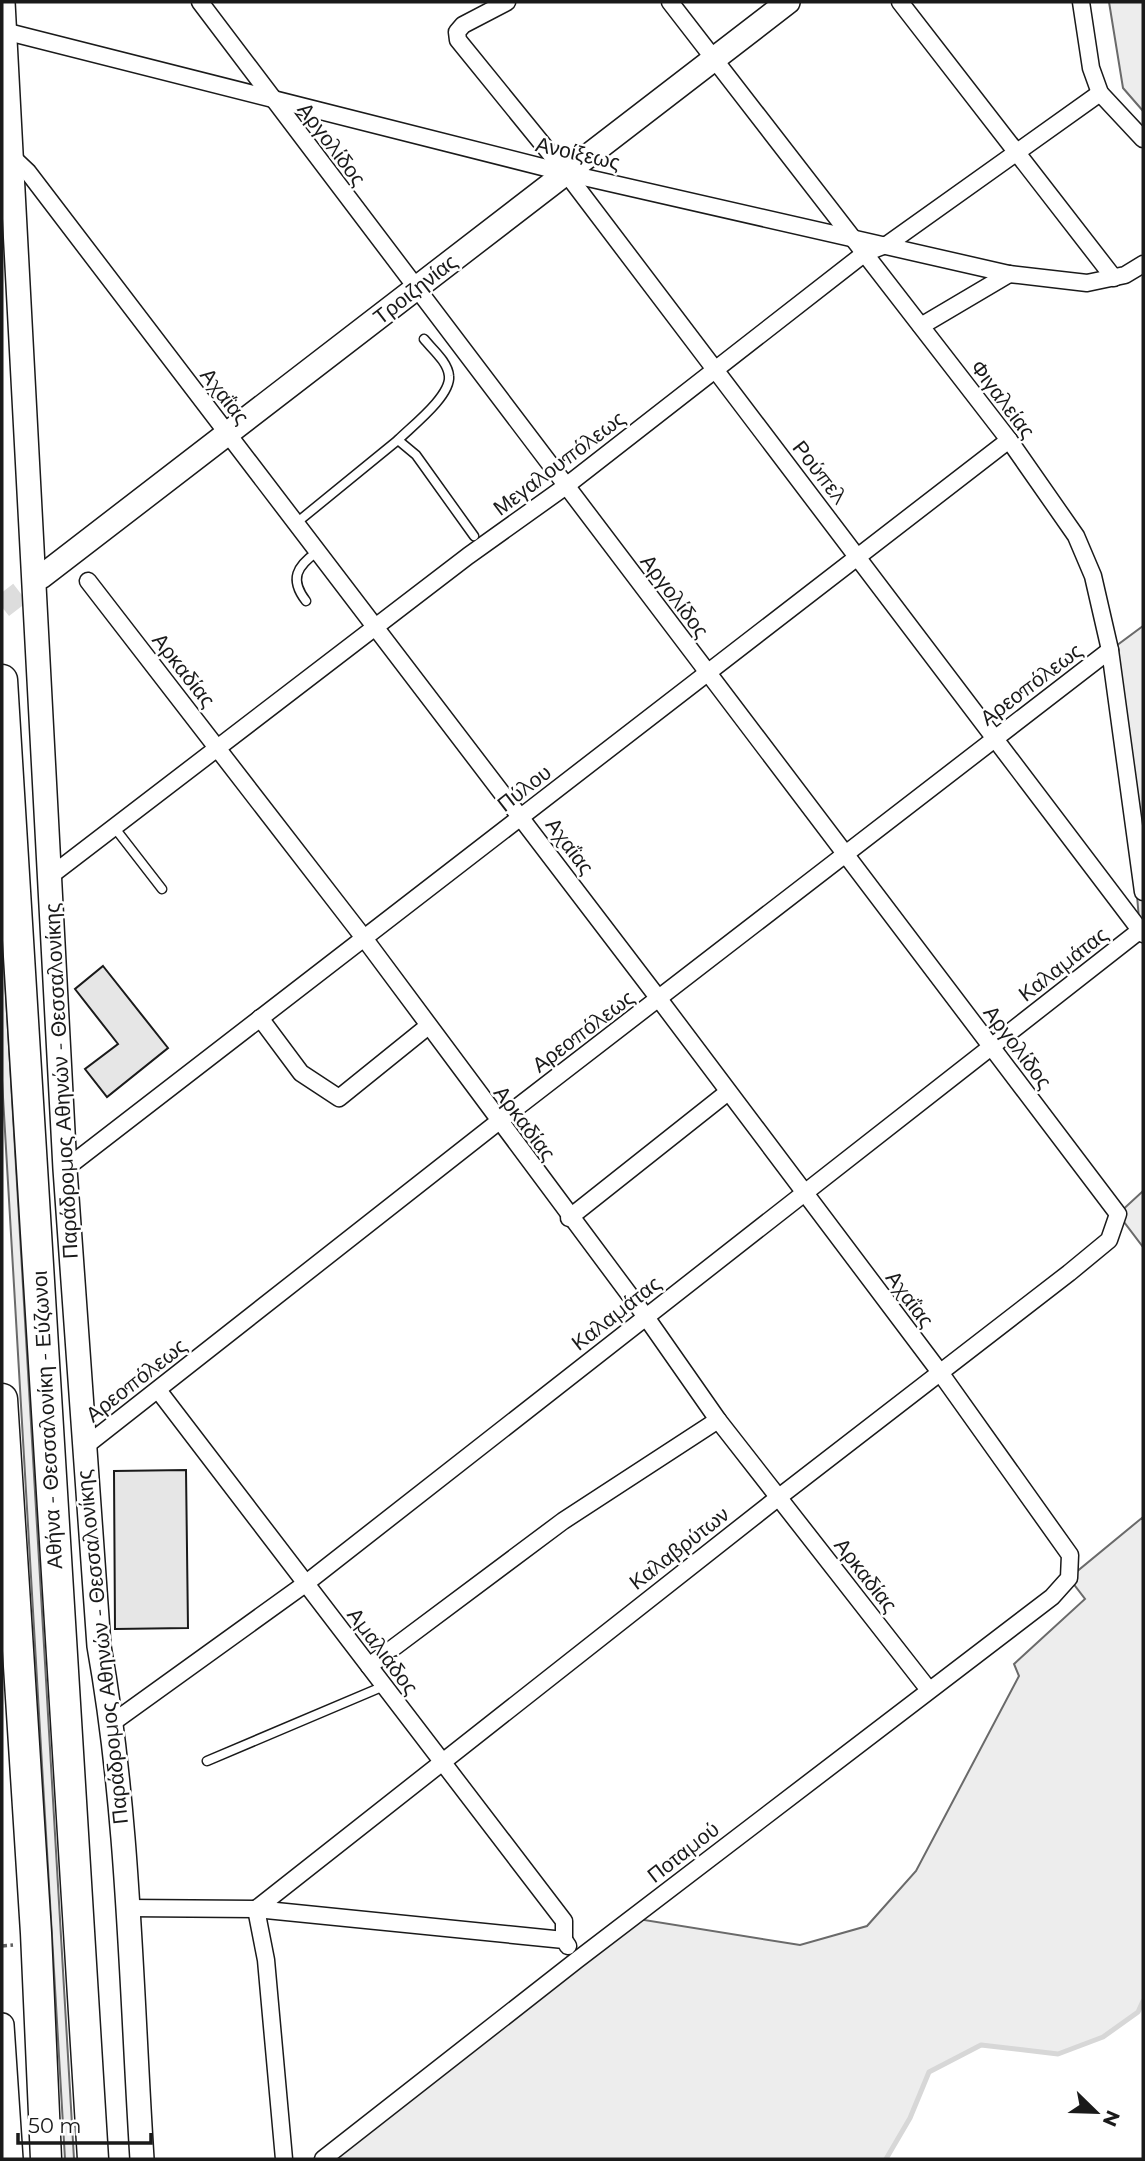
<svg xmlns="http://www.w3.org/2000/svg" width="1145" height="2161" font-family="Montserrat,sans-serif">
  <rect width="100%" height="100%" fill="#fff"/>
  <g fill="#ededed" stroke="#6a6a6a" stroke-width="2">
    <path d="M1109 2H1143V111L1123 88Z"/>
    <path d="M1143 626V937L1140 931 1116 646Z"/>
    <path d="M2 927 74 2159H65L2 1080Z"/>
    <path d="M1143 1191V1247L1118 1214Z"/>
    <path d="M1143 1517V2001L1138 2012 1103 2037 1058 2054 981 2045 929 2072 910 2118 886 2159H323L632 1918 800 1945 867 1926 916 1871 1019 1676 1014 1664 1085 1599 1069 1578Z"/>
  </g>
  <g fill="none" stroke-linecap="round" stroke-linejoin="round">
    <path stroke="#d7d7d7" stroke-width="5" d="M886 2159 910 2118 929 2072 981 2045 1058 2054 1103 2037 1138 2012 1143 2001"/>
  </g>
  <g fill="#e6e6e6" stroke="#1a1a1a" stroke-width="2">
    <path d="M103 966 168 1048 107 1097 85 1069 118 1044 75 989Z"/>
    <path d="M186 1470 188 1628 115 1629 114 1471Z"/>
  </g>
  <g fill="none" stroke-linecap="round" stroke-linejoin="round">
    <path stroke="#ddd" stroke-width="23" stroke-dasharray="23 11" stroke-linecap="butt" d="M2 607 41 577"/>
    <defs>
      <g id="lane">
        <path d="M398 440C412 426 451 396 449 376 448 362 432 349 424 339"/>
        <path d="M295 524 398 440 416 455 474 536"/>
        <path d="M306 601C289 579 297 566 317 552"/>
        <path d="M114 827 162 889"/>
        <path d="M207 1761 384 1686"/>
      </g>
      <g id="street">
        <path d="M200 2 1118 1214 1109 1240 1069 1273 779 1497 256 1909 266 1960 284 2159"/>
        <path d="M507 2 463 25 457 32 458 40 566 173 1143 934"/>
        <path d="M670 2 1009 440 1076 536 1093 576 1110 650 1143 892"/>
        <path d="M900 2 1114 278"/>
        <path d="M1081 2 1091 68 1100 93 1143 139"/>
        <path d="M4 31 566 173 1009 274 1087 283 1125 275 1143 264"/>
        <path d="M9 154 28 172 659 999 939 1371 1070 1555 1069 1578 1052 1597 577 1960 323 2159"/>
        <path d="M921 326 1009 274"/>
        <path d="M88 581 364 938 646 1317 718 1420 929 1690"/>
        <path d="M49 877 468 556 566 486 865 253 888 244 1100 93"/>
        <path d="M260 1018 301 1073 339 1098 427 1027"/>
        <path d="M65 1169 1009 440"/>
        <path d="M569 1218 728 1092"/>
        <path d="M158 1390 564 1921V1940"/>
        <path d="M83 1448 498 1122 1110 650"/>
        <path d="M369 1666 563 1521 718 1420"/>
        <path d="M112 1723 305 1584 1143 928"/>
        <path d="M126 1908 256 1909 564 1940 568 1946"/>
      </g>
      <g id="secondary">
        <path d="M3 2 65 1169 99 1646C129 1814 131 1988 142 2159"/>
        <path d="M41 577 788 2"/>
        <path d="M2 2025 11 2159"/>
      </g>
      <g id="highway">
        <path d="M2 680 93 2159"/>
        <path d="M2 1399 36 1933 46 2159"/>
      </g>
    </defs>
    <use href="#lane" stroke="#1a1a1a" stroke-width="11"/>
    <use href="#street" stroke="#1a1a1a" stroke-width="19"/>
    <use href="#secondary" stroke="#1a1a1a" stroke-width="26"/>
    <use href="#highway" stroke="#1a1a1a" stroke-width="33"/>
    <path stroke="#5f5f5f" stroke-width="3.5" stroke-dasharray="5 3.5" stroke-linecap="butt" d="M2 1946 13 1945"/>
    <use href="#lane" stroke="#fff" stroke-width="8"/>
    <use href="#street" stroke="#fff" stroke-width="16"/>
    <use href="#secondary" stroke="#fff" stroke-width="23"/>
    <use href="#highway" stroke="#fff" stroke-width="30"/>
  </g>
  <g text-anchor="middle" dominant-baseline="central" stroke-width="5" stroke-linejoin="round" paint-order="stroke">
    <g font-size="21" fill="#1a1a1a" stroke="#fff">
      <text transform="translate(332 144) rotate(53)">Αργολίδος</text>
      <text transform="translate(578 153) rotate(13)">Ανοίξεως</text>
      <text transform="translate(415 289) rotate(-38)">Τροιζηνίας</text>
      <text transform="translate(225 396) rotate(52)">Αχαΐας</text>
      <text transform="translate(1003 399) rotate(53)">Φιγαλείας</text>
      <text transform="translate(559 463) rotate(-37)">Μεγαλουπόλεως</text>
      <text transform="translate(820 472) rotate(52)">Ρούπελ</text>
      <text transform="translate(675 596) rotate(53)">Αργολίδος</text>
      <text transform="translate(184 670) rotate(52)">Αρκαδίας</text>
      <text transform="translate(1031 684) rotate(-37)">Αρεοπόλεως</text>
      <text transform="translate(524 788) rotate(-38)">Πύλου</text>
      <text transform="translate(570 846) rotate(53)">Αχαΐας</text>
      <text transform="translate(1063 964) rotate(-38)">Καλαμάτας</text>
      <text transform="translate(583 1031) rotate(-37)">Αρεοπόλεως</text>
      <text transform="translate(1018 1047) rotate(53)">Αργολίδος</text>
      <text transform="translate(61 1081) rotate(-93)">Παράδρομος Αθηνών - Θεσσαλονίκης</text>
      <text transform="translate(525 1123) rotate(53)">Αρκαδίας</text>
      <text transform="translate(910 1299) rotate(53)">Αχαΐας</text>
      <text transform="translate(616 1313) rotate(-38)">Καλαμάτας</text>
      <text transform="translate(136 1380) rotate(-38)">Αρεοπόλεως</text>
      <text transform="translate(47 1420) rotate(-93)">Αθήνα - Θεσσαλονίκη - Εύζωνοι</text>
      <text transform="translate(679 1548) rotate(-38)">Καλαβρύτων</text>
      <text transform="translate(866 1575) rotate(52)">Αρκαδίας</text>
      <text transform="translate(102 1647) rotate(-96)">Παράδρομος Αθηνών - Θεσσαλονίκης</text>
      <text transform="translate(383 1651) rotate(53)">Αμαλιάδος</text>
      <text transform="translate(683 1852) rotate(-38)">Ποταμού</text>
    </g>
  </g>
  <rect width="1145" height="2161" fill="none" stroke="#1a1a1a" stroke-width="7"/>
  <g transform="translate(1096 2112) rotate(113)" stroke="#ffffff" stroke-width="5" paint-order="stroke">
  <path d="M0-5L12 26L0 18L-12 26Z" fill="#1a1a1a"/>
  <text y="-10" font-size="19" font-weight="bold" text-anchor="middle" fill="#1a1a1a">N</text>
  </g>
  <path d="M18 2133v10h133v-10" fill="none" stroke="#1a1a1a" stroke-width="3.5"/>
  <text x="28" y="2133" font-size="21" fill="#1a1a1a" stroke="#ffffff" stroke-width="5" paint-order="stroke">50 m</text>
</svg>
